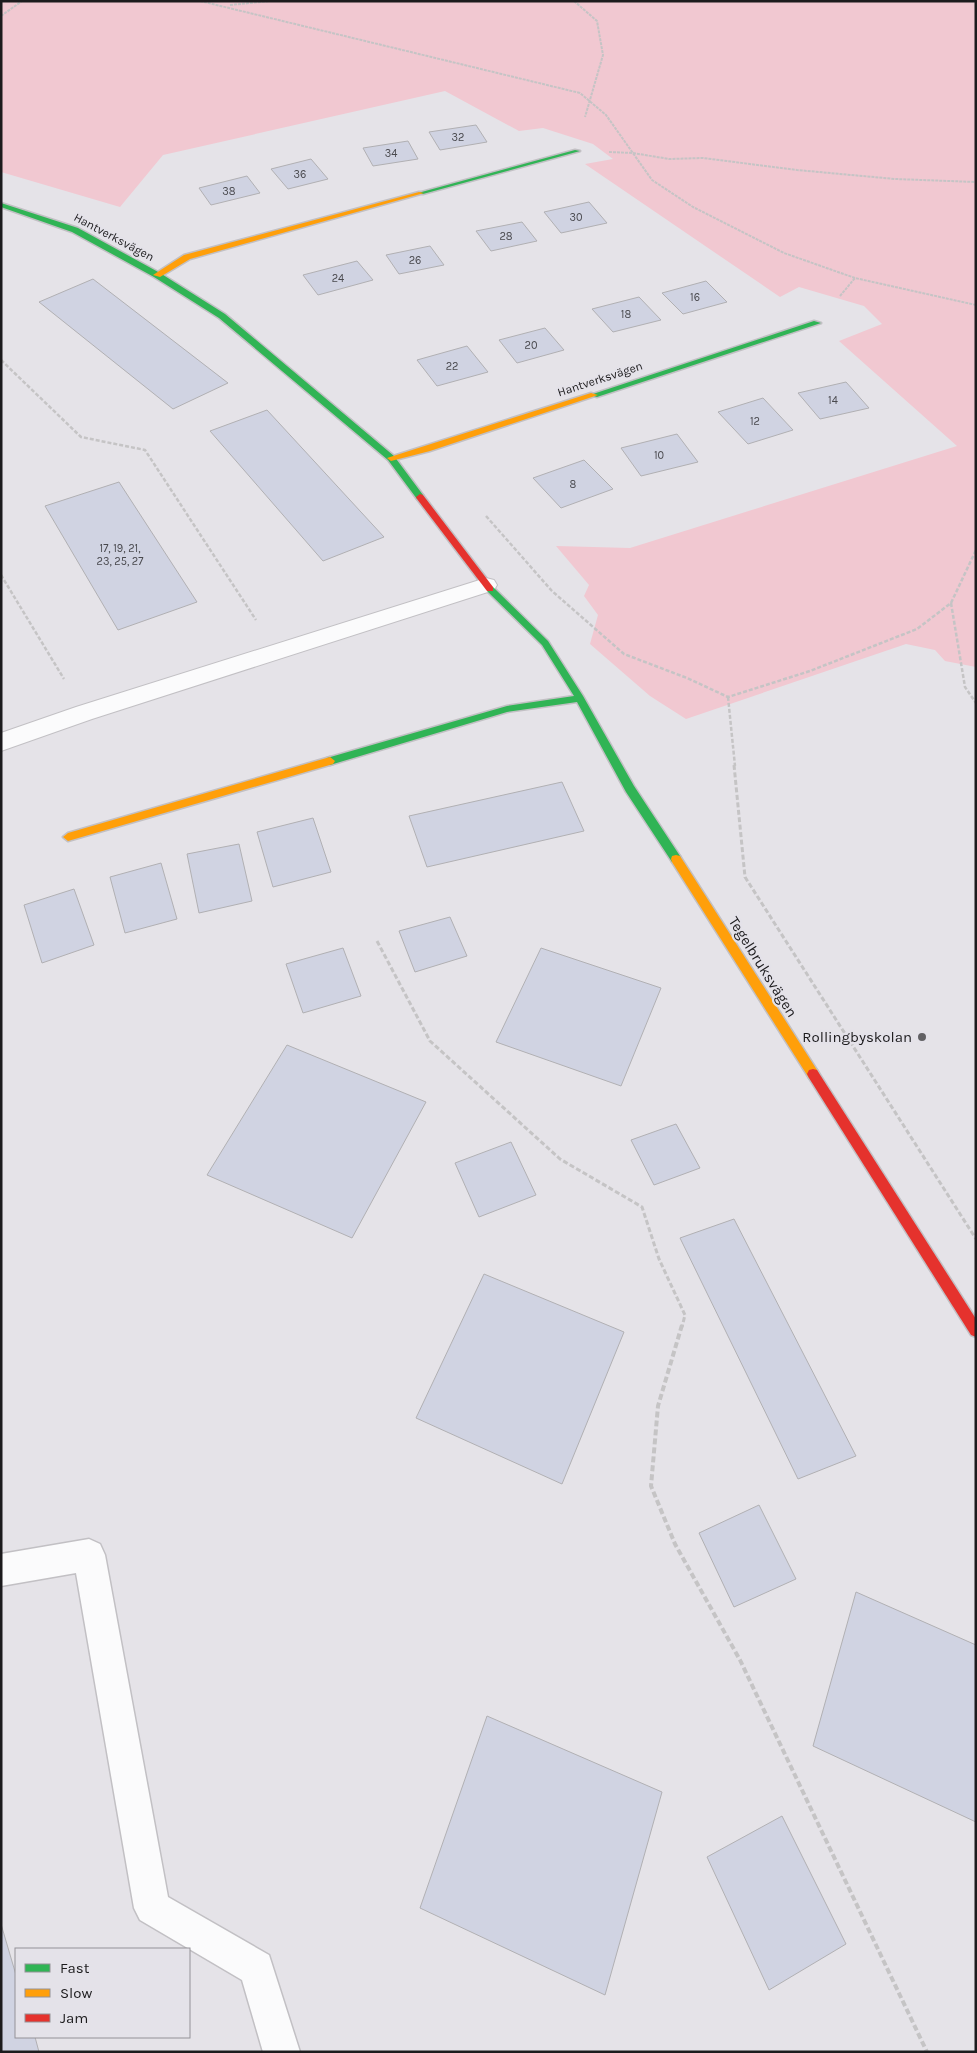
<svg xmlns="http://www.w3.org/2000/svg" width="977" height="2053" font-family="Karla,sans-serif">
  <rect width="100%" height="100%" fill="#e5e3e8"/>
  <path fill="#f1c8d1" d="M1 1H976V667L945 661 935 650 906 644 686 719 650 696 590 644 598 615 584 596 589 585 556 546 630 548 957 446 839 341 882 324 864 306 799 287 780 297 585 164 613 159 593 144 543 128 519 131 445 91 163 155 120 207 1 172Z"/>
  <g fill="#d0d3e2" stroke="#b1b0b3">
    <path d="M476 125 487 142 440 150 429 132Z"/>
    <path d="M408 141 418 159 373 166 363 148Z"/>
    <path d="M311 159 328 179 288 189 271 169Z"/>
    <path d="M247 176 260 193 211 205 199 188Z"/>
    <path d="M589 202 607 223 561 233 544 212Z"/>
    <path d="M522 222 537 241 491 251 476 231Z"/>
    <path d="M430 246 444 265 399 274 386 255Z"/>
    <path d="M357 261 373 280 318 295 303 275Z"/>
    <path d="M93 279 228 383 173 409 39 302Z"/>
    <path d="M706 281 727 302 683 314 662 293Z"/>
    <path d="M639 297 661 320 613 332 592 309Z"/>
    <path d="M545 328 564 350 517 363 499 340Z"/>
    <path d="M467 346 488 372 437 386 417 360Z"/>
    <path d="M846 382 869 408 820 419 798 393Z"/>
    <path d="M763 398 793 430 748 444 718 412Z"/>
    <path d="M267 410 384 537 323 561 210 431Z"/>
    <path d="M677 434 698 462 641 476 621 448Z"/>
    <path d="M584 460 613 489 561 508 533 478Z"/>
    <path d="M119 482 197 602 118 630 45 506Z"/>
    <path d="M562 782 584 831 427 867 409 816Z"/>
    <path d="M313 818 331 872 273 887 257 832Z"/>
    <path d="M239 844 252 901 199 913 187 854Z"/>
    <path d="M161 863 177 919 125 933 110 877Z"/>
    <path d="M74 889 94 945 42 963 24 905Z"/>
    <path d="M450 917 467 956 415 972 399 931Z"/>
    <path d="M343 948 361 996 303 1013 286 964Z"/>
    <path d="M541 948 661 988 621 1086 496 1042Z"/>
    <path d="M287 1045 426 1102 352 1238 207 1175Z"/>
    <path d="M676 1124 700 1168 654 1185 631 1140Z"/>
    <path d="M511 1142 536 1195 479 1217 455 1163Z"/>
    <path d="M734 1219 856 1456 798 1479 680 1238Z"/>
    <path d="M484 1274 624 1332 562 1484 416 1418Z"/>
    <path d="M759 1505 796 1579 734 1607 699 1533Z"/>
    <path d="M856 1592 976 1645V1822L813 1746Z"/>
    <path d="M487 1716 662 1792 605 1995 420 1908Z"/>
    <path d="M782 1816 846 1944 769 1990 707 1857Z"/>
    <path d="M1 1924 16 1975V2037H35L39 2052H1Z"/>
  </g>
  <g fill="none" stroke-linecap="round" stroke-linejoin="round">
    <defs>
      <path id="lane" d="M89 1539 100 1544 105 1555 168 1897 269 1955 300 2052H263L242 1980 140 1920 134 1908 76 1573 1 1586V1554Z"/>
      <path id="street" d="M486 578 494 580 497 585 494 590 92 719 1 751V733L76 707Z"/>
      <g id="fast">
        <path d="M575 150 580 151 423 194 418 193Z"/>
        <path d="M1 203 78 228 160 273 225 314 394 456 423 495V499H417L388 460 219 318 154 277 72 232 1 207Z"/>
        <path d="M814 321 821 323 597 397 590 395Z"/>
        <path d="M490 586 493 587 548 641 583 696 634 786 680 856 681 859 680 862H672L626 792 577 702 507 712 330 765 327 764 325 761 327 758 507 706 574 696 542 645 487 591V587Z"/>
      </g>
      <g id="slow">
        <path d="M419 192 424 193 190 259 160 277 153 275 184 255Z"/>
        <path d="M591 393 598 395 430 451 391 461 387 458Z"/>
        <path d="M330 757 335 761 333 764 68 841 63 837 68 833Z"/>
        <path d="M676 855 680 856 817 1070 819 1074 817 1078 813 1079 809 1078 672 862 671 859 672 856Z"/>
      </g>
      <g id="jam">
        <path d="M420 494 423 495 493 587V591H487L417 499 416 497Z"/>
        <path d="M813 1069 817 1070 976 1319V1337L971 1335 809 1078 807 1074 809 1070Z"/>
      </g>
    </defs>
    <use href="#lane" stroke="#c2c0c4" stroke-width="3"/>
    <use href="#street" stroke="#c2c0c4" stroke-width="2"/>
    <use href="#fast" stroke="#c2c0c4" stroke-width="3"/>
    <use href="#slow" stroke="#c2c0c4" stroke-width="3"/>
    <use href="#jam" stroke="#c2c0c4" stroke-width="3"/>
    <g stroke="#c5c4c5" stroke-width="2" stroke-dasharray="3 1" stroke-linecap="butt">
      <path d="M200 1 580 93 606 115 652 180 693 207 784 253 855 278 976 305"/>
      <path d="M574 1 597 21 603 55 585 117"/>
      <path d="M230 5 270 1"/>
      <path d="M1 16 22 1"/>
      <path d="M609 152 633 153 669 159 703 158 797 170 895 179 976 182"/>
      <path d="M840 296 855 278"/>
    </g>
    <g stroke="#c5c4c5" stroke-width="2.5" stroke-dasharray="4 2" stroke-linecap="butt">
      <path d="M1 360 81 437 145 450 256 620"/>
      <path d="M486 516 552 591 624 654 687 678 728 697 810 671 917 629 951 603 976 550"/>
      <path d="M1 575 64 679"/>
      <path d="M951 603 965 687 976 703"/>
      <path d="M728 697 735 766"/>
    </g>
    <g stroke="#c5c4c5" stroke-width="3" stroke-dasharray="5 2.5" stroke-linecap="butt">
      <path d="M734 765 745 877 976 1239"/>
      <path d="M377 941 430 1041 560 1159 642 1207 659 1259 685 1315 682 1327"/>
    </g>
    <path stroke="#c5c4c5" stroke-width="4" stroke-dasharray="6 3" stroke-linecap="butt" d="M682 1325 658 1406 651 1486 675 1544 740 1660 927 2052"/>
    <use href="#lane" fill="#fbfbfc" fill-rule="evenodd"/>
    <use href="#street" fill="#fbfbfc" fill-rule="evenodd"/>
    <use href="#fast" fill="#30b455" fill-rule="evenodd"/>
    <use href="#slow" fill="#ff9f0a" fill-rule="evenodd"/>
    <use href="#jam" fill="#e5322d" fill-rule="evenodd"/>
  </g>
  <circle fill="#626164" stroke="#e4e2e9" stroke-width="2" cx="922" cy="1037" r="5"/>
  <g text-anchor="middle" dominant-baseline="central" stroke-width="4.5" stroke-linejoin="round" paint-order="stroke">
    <g font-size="11" fill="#49494e">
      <text x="458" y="137">32</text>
      <text x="391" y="153">34</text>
      <text x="300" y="174">36</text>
      <text x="229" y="191">38</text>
      <text x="576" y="217">30</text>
      <text x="506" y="236">28</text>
      <text x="415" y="260">26</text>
      <text x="338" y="278">24</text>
      <text x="695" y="297">16</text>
      <text x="626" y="314">18</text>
      <text x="531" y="345">20</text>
      <text x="452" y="366">22</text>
      <text x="833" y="400">14</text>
      <text x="755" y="421">12</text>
      <text x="659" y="455">10</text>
      <text x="573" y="484">8</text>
      <text x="120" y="548">17, 19, 21,<tspan x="120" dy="13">23, 25, 27</tspan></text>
    </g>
    <g font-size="12" fill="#1c1b1d" stroke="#e4e2e9">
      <text transform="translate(114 237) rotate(28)">Hantverksvägen</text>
      <text transform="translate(600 379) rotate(-18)">Hantverksvägen</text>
    </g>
    <g font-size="15" fill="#1c1b1d" stroke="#e4e2e9">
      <text transform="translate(763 967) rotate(58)">Tegelbruksvägen</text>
    </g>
    <g font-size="15" fill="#1c1b1d" stroke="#e4e2e9" text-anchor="end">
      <text x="912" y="1037">Rollingbyskolan</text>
    </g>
  </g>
  <rect width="977" height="2053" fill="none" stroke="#1c1b1d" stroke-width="5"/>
  <rect x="15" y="1948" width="175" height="90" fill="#e4e2e9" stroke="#949297"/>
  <rect x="25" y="1964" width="25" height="8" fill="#30b455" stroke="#949297"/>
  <text x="60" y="1973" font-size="15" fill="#1c1b1d">Fast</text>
  <rect x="25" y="1989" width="25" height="8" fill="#ff9f0a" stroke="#949297"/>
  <text x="60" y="1998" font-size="15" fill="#1c1b1d">Slow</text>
  <rect x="25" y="2014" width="25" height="8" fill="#e5322d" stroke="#949297"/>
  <text x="60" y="2023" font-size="15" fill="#1c1b1d">Jam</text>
</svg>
